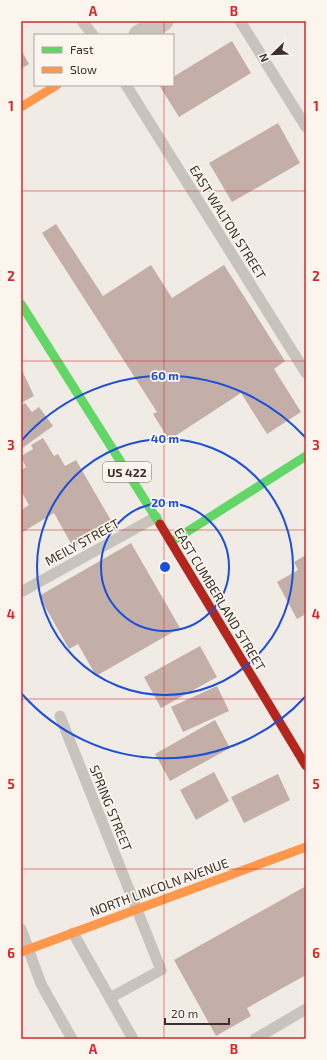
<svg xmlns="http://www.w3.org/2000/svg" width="327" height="1060" font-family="'Exo 2',sans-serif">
  <rect width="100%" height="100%" fill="#f0ebe5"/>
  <g fill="#c3afa7">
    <path d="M232 41 251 73 179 117 159 85H173V77Z"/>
    <path d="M21 50 29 64 21 69Z"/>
    <path d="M278 123 300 163 232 202 209 163Z"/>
    <path d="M56 224 103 296 151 265 172 298 224 265 285 361 274 369 301 412 267 434 241 393 169 440 153 414 157 412 42 233Z"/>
    <path d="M21 368 34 396 21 403Z"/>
    <path d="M25 403 32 412 39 407 53 426 21 449V406Z"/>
    <path d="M43 438 54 456 58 454 65 466 76 460 113 524 73 547 54 513 21 533V510L29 505 21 491V470L26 467 21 458V456L33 449 31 445Z"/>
    <path d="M131 543 180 628 96 676 78 644 69 649 39 596Z"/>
    <path d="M306 555V614L297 619 277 582 298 570 294 562Z"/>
    <path d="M200 646 217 677 161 708 144 677Z"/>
    <path d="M217 686 229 711 183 732 171 707Z"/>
    <path d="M215 720 230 748 170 781 155 754Z"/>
    <path d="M214 772 229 801 196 820 180 790Z"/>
    <path d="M278 774 290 800 244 823 231 797Z"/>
    <path d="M306 886V975L247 1008 251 1016 216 1036 174 960Z"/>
  </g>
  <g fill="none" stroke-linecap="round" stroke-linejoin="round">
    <g stroke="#c9c3be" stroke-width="11">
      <path d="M82 21 93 35"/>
      <path d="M240 21 306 127"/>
      <path d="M126 85 306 373"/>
      <path d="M21 592 156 517"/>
      <path d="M60 716 161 970 110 998"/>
      <path d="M21 929 41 984 72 1039"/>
      <path d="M73 933 133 1039"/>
      <path d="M255 1039 306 1009"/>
    </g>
    <path stroke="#c9c3be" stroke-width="21" d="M139 35 163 21"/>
    <g stroke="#63d668" stroke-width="9">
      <path d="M21 304 160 524"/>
      <path d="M171 542 306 456"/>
    </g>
    <g stroke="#ff974d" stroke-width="9">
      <path d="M21 107 57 85"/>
      <path d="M21 952 306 847"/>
    </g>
    <path stroke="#b3261e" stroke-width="9" d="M160 524 306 766"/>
  </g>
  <path fill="none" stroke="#d62828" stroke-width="1" stroke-opacity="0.55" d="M164 21V35M164 85V1039M21 191H306M21 361H306M21 530H306M21 699H306M21 869H306"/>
  <g fill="none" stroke="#1d4ed8" stroke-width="2">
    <circle cx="165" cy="567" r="64"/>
    <circle cx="165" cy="567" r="128"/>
    <path d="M306 696A191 191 0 0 1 22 694M22 440A191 191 0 0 1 306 438"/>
  </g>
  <g text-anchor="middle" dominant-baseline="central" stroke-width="3.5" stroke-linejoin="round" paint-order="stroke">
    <rect fill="#fbf5ee" stroke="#756b66" stroke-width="1" x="103" y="462" width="48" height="20" rx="3"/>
    <g font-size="12" font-weight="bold" fill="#3b302b">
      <text x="127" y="472">US 422</text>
    </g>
    <g font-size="13" fill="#3b302b" stroke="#fbf5ee">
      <text transform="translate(228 222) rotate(58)">EAST WALTON STREET</text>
      <text transform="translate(82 542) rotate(-29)">MEILY STREET</text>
      <text transform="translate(220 599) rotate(59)">EAST CUMBERLAND STREET</text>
      <text transform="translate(111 808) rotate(68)">SPRING STREET</text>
      <text transform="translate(159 887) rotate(-20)">NORTH LINCOLN AVENUE</text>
    </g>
  </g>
  <circle cx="165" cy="567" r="6" fill="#1d4ed8" stroke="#fbf5ee" stroke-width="2"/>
  <g font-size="12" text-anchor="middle" font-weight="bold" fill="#1d4ed8" stroke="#fbf5ee" stroke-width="3.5" stroke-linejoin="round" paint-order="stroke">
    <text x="165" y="380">60 m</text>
    <text x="165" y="443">40 m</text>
    <text x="165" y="507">20 m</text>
  </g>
  <rect width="327" height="1060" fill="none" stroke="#fbf5ee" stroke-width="44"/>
  <rect x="34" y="34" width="140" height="52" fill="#fbf5ee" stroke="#aea6a0"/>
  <rect x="42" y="47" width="20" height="6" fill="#63d668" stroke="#aea6a0"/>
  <text x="70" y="54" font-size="12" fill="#3b302b">Fast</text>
  <rect x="42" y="67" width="20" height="6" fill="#ff974d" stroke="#aea6a0"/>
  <text x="70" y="74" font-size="12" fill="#3b302b">Slow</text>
  <g transform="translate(273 54) rotate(247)" stroke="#fbf5ee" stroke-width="3" paint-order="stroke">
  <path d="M0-3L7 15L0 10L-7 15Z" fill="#3b302b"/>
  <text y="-6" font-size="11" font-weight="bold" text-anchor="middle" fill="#3b302b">N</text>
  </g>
  <path d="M165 1018v6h64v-6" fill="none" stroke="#3b302b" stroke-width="2"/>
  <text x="171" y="1018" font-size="12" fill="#3b302b" stroke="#fbf5ee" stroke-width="3" paint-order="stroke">20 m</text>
  <rect x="22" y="22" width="283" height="1016" fill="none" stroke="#d62828" stroke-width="1.5"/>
  <g font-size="13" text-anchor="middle" font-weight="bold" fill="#d62828">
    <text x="93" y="16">A</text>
    <text x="234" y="16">B</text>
    <text x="11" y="111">1</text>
    <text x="316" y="111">1</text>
    <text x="11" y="281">2</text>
    <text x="316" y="281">2</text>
    <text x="11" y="450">3</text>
    <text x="316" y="450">3</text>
    <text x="11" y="619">4</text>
    <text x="316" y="619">4</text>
    <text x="11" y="789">5</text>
    <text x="316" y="789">5</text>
    <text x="11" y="958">6</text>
    <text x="316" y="958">6</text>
    <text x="93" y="1054">A</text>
    <text x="234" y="1054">B</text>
  </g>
</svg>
